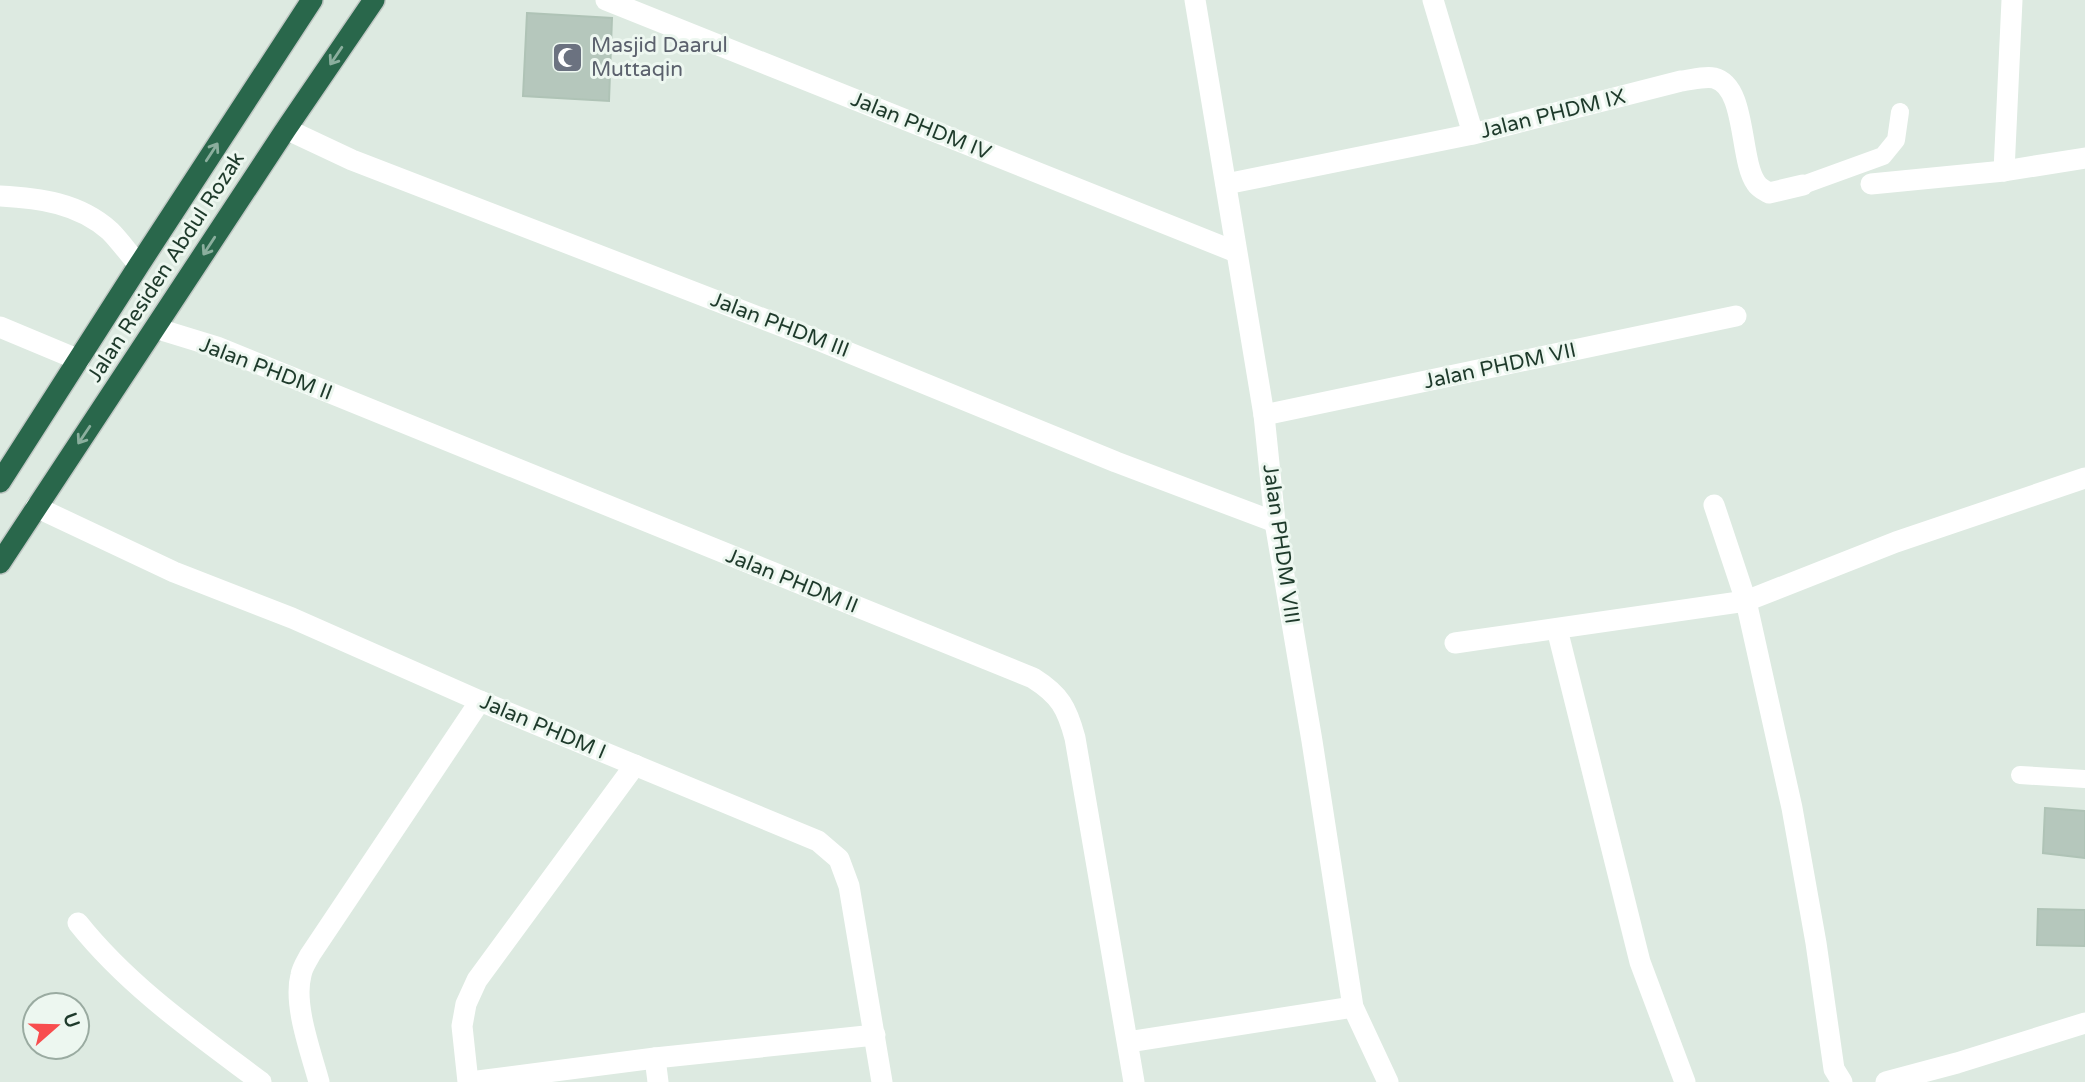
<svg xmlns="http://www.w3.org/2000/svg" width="2085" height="1082" font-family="'Varela Round',sans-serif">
  <rect width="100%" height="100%" fill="#ddeae1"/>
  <g fill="#b5c7bc" stroke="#afc3b6" stroke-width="2">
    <path d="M527 13 612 18 609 101 523 96Z"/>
    <path d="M2045 808 2085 811V858L2043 853Z"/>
    <path d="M2038 909 2085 910V946L2037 945Z"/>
  </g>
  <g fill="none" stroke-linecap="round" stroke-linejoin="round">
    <defs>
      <g id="highway">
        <path d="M0 482 139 265 312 0"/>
        <path d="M0 563 286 129 374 0"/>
      </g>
    </defs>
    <use href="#highway" stroke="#c0c8c4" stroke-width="24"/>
    <g stroke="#fff" stroke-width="18">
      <path d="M1803 185 1883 156 1896 140 1900 112"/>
      <path d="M2020 775 2085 779"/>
    </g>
    <g stroke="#fff" stroke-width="21">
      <path d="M606 0 1236 252"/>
      <path d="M1195 0 1264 415 1275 522 1312 741 1353 1007 1388 1082"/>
      <path d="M1433 0 1473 134"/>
      <path d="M286 129 352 160 818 340 1116 462 1275 522"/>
      <path d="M2004 171 2012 0"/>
      <path d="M1226 184 1473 134 1681 81C1691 80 1704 76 1714 78 1747 86 1739 159 1756 183 1759 188 1764 190 1769 193L1803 185"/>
      <path d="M1871 184 2004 171 2085 158"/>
      <path d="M0 196C39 198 79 203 110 231 120 241 129 254 139 265"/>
      <path d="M0 327 79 360"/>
      <path d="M155 328 217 347 1033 678C1060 695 1067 708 1075 738L1134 1082"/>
      <path d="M1264 415 1736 316"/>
      <path d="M1714 505 1746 601 1792 808 1816 943 1834 1069 1842 1082"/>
      <path d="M36 507 174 572 292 618 480 701 818 841 839 859 849 886 882 1082"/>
      <path d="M1557 629 1640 962 1685 1082"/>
      <path d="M1455 643 1746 601 1896 542 2085 478"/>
      <path d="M78 923C129 987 197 1034 261 1082"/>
      <path d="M1128 1042 1353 1007"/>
      <path d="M655 1058 658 1082"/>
      <path d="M319 1082C311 1052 293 1005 301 975 302 968 307 961 310 955L480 701"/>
      <path d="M468 1082 462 1026 466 1004 477 980 635 765"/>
      <path d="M470 1082 655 1058 875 1035"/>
      <path d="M1886 1082 1957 1063 2085 1023"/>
    </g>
    <use href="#highway" stroke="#29674b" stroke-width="21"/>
  </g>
  <defs><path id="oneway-shaft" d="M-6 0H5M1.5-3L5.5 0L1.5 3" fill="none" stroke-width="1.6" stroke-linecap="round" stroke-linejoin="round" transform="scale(1.75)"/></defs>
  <g stroke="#8baf9e">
    <use href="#oneway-shaft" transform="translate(336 56) rotate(124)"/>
    <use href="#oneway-shaft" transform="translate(212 152) rotate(-57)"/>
    <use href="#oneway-shaft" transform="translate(209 246) rotate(123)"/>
    <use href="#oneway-shaft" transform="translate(84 435) rotate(124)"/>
  </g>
  <defs>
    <symbol id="mosque-square" viewBox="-11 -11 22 22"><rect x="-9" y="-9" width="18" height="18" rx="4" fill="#6b7280" stroke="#edf7f0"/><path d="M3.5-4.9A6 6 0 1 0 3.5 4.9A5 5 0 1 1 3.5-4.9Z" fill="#fff"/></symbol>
  </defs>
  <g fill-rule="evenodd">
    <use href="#mosque-square" x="550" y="40" width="35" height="35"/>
  </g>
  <g text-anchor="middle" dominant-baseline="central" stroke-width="6" stroke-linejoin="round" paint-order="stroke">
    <g font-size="21" fill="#5b616d" stroke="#edf7f0" text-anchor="start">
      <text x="591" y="45">Masjid Daarul<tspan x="591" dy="24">Muttaqin</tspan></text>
    </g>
    <g font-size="21" fill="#1e3a2b" stroke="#edf7f0">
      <text transform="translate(1553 114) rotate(-14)">Jalan PHDM IX</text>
      <text transform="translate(921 126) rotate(22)">Jalan PHDM IV</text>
      <text transform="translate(166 267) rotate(-57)">Jalan Residen Abdul Rozak</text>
      <text transform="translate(780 325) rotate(21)">Jalan PHDM III</text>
      <text transform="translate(1500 366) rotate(-12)">Jalan PHDM VII</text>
      <text transform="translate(266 369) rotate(21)">Jalan PHDM II</text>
      <text transform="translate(1281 544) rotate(82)">Jalan PHDM VIII</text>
      <text transform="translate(792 581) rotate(22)">Jalan PHDM II</text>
      <text transform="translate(543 727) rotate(23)">Jalan PHDM I</text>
    </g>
  </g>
  <g transform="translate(56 1026) rotate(70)"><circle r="33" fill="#edf7f0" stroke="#9aaba1" stroke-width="2"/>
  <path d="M0-5L12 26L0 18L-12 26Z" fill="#f84d4e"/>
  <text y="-10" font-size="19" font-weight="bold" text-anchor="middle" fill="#1e3a2b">U</text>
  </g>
</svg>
